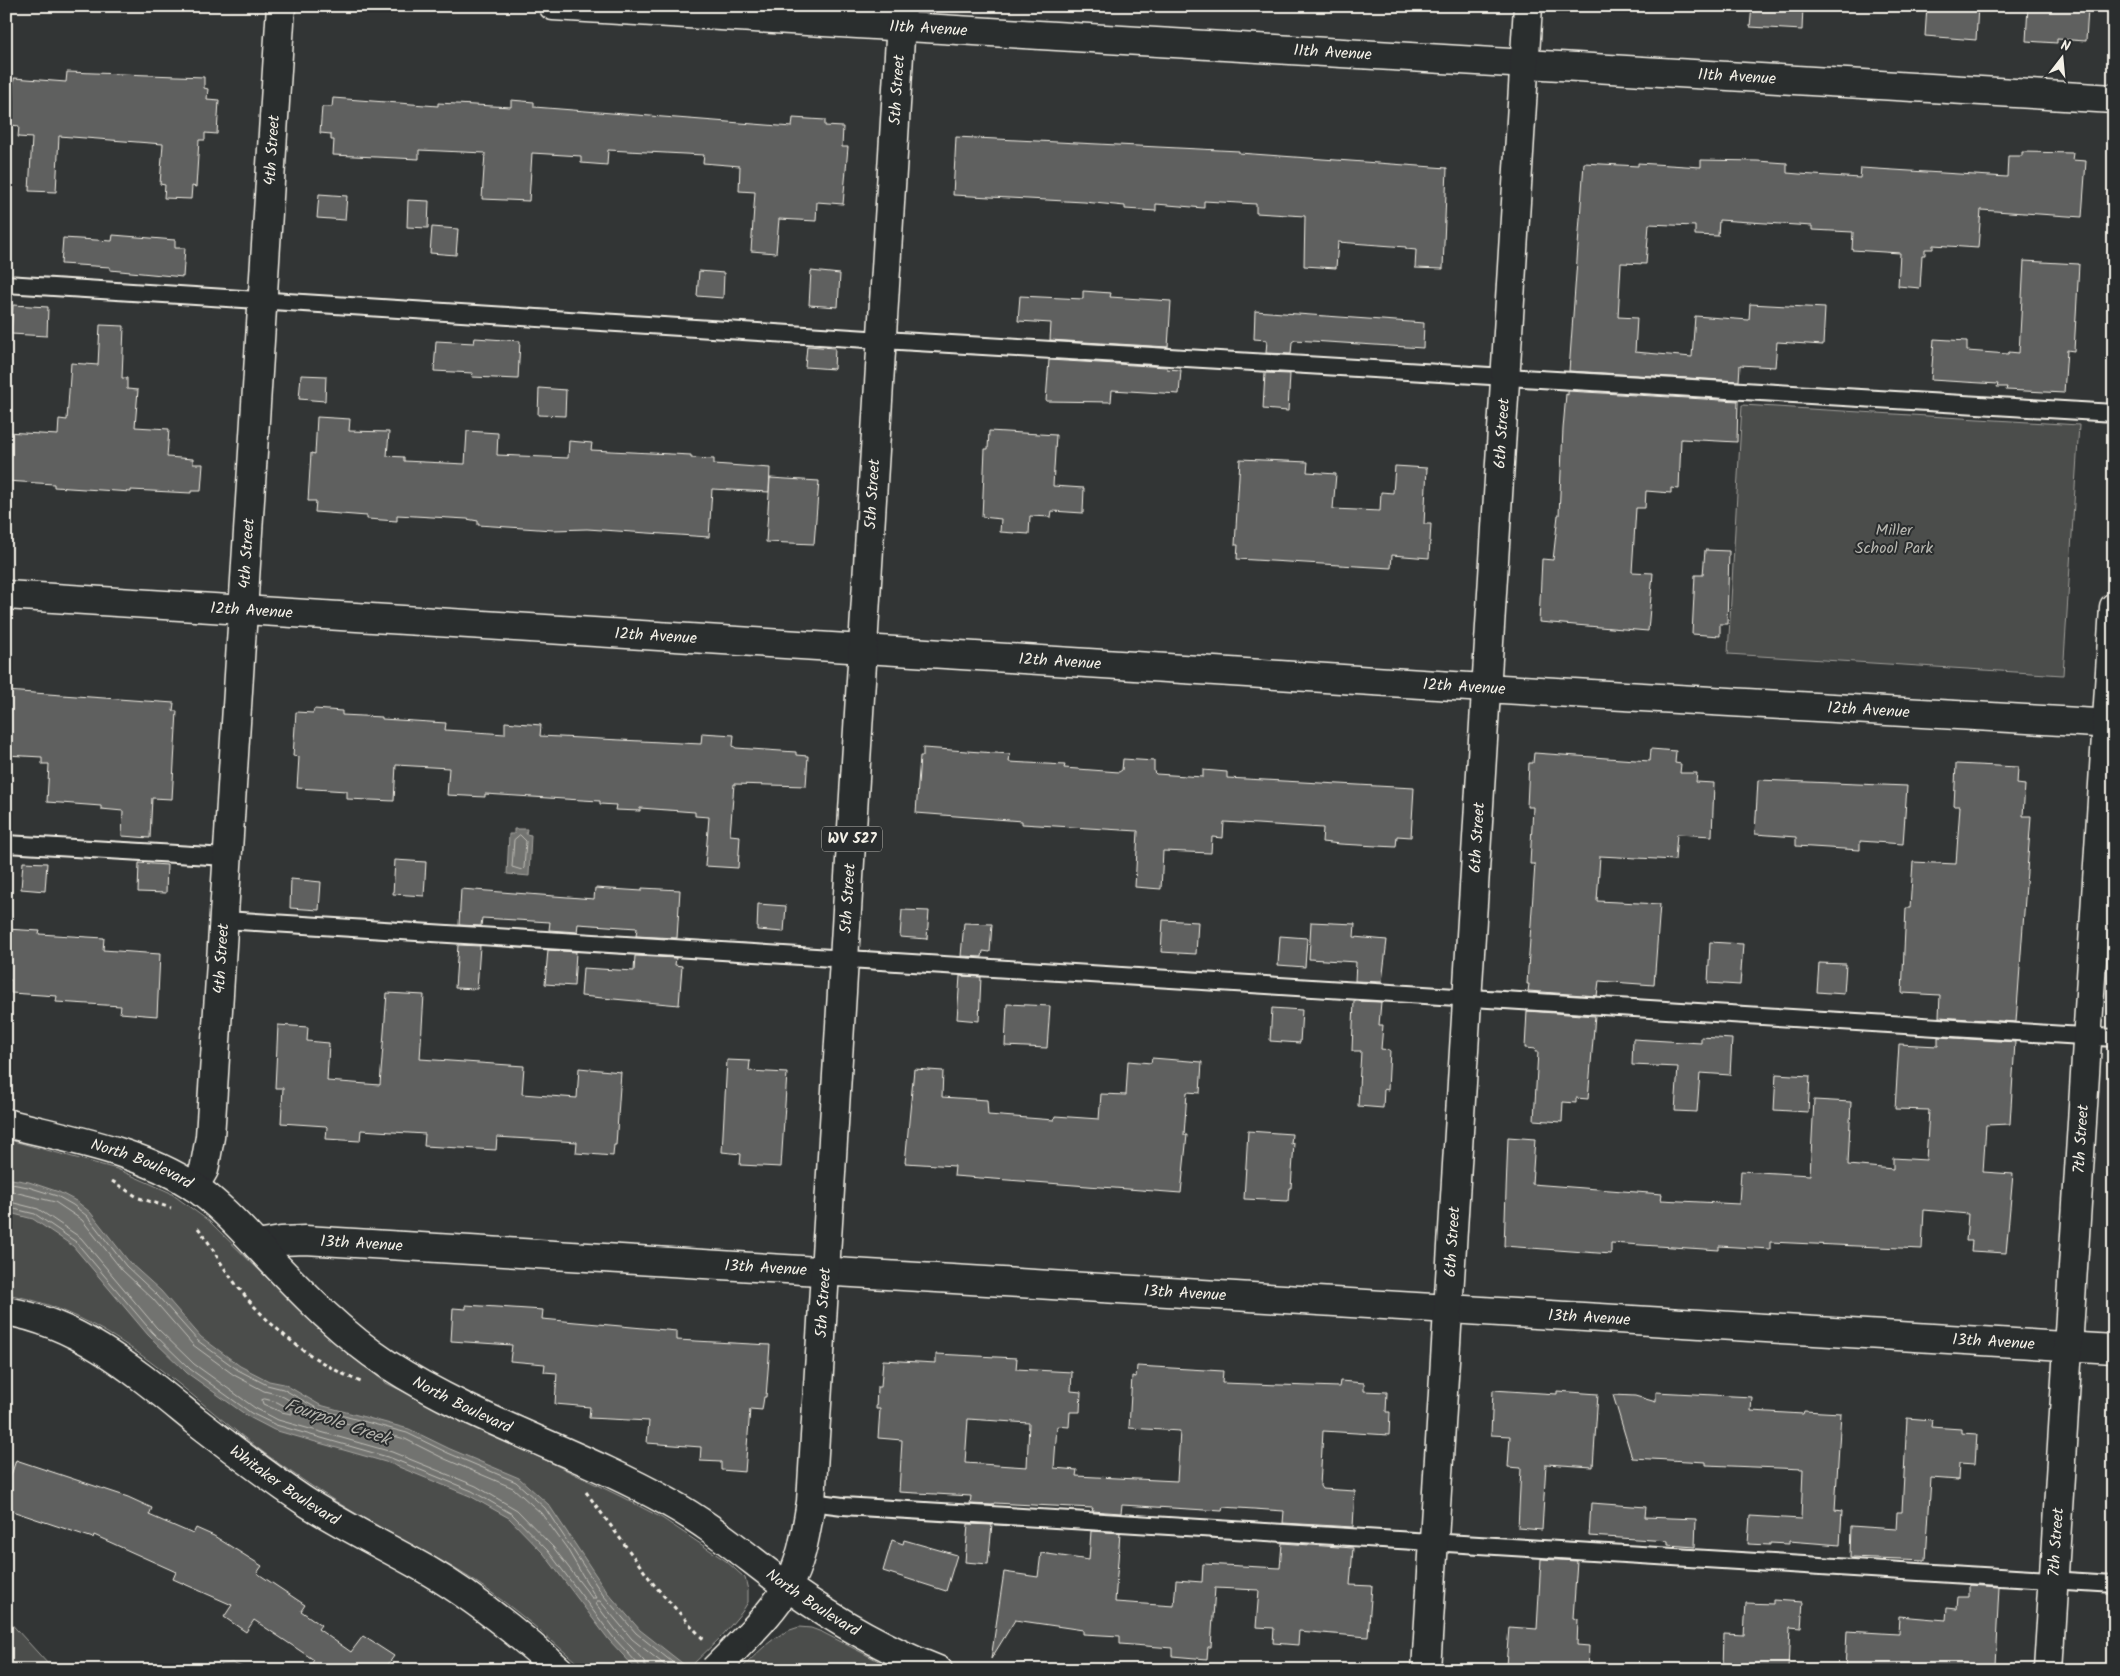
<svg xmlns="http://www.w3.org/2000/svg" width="2120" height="1676" font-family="Kalam,sans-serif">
  <rect width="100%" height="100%" fill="#323535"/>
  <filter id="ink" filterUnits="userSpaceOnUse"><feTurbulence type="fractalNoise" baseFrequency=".02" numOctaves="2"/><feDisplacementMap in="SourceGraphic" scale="10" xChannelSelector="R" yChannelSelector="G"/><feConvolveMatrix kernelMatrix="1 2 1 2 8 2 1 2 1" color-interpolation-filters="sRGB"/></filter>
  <g filter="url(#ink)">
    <g fill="#4b4d4c" stroke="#a09f9a">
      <path d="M1742 405 2079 425 2063 675 1728 654Z"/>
      <path d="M6 1139 117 1169 169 1192 209 1221 322 1332 386 1383 622 1497 662 1518 726 1561 745 1578 748 1590V1602L742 1612 721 1637 687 1670H585C550 1639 515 1608 476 1582 446 1562 413 1546 381 1528 350 1511 320 1492 291 1472 195 1408 126 1316 6 1294Z"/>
      <path d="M6 1618 49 1665 68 1670H6Z"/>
      <path d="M799 1627 811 1628 822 1632 896 1670H740C759 1652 773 1634 799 1627Z"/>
      <path d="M232 1663 250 1670H208L223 1664Z"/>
    </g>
    <g fill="#727370" stroke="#a6a5a0">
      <path d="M514 829H527L526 834 531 835 529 876 507 874 509 834H514Z"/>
      <path d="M6 1178 29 1182 59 1192 76 1201 90 1212 130 1263 161 1291 201 1337 240 1366 269 1381 284 1384 320 1405 409 1429 450 1449 519 1478 549 1505 607 1592 640 1630 691 1670H637L609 1640 544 1554 509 1518 470 1496 389 1463 274 1430 249 1417 187 1373 148 1335 73 1246 33 1219 6 1212Z"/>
    </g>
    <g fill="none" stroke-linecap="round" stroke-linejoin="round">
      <g stroke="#c0bfb8" stroke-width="1">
        <path d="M520 835 526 841 524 868 522 870 512 867 514 840Z"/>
        <path d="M6 1183 28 1187 57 1196 73 1205 87 1216 126 1266 157 1295 198 1341 238 1370 267 1385 283 1389 318 1409 407 1433 448 1453 516 1482 545 1508 603 1595 636 1633 682 1670"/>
        <path d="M6 1190 55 1202 82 1220 122 1270 153 1299 193 1345 234 1375 264 1391 280 1395 316 1415 405 1439 445 1459 513 1488 541 1513 566 1547 596 1598H592L553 1547 517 1510 476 1486 392 1452 278 1420 255 1408 194 1364 156 1327 81 1238 38 1209 6 1201"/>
        <path d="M6 1207 35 1214 76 1242 152 1332 190 1369 251 1413 276 1425 391 1458 472 1491 512 1514 548 1551 613 1637 639 1665 640 1670"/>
        <path d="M265 1399 277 1402 292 1410V1414L281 1412 263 1404 262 1400Z"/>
        <path d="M646 1670 644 1661 618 1633 596 1604 597 1601H600L632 1639 671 1670"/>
      </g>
    </g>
    <g fill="#5f605f" stroke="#f4f1e8" fill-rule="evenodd">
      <path d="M1752 6H1803L1802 30 1750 27Z"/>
      <path d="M1927 6H1978L1976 40 1925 36Z"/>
      <path d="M2028 6 2088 8 2086 41 2057 39V43L2026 41Z"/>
      <path d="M67 72 204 77V88L208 89 207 99 219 100 217 134 205 133V140H199L196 187 192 186 191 199 164 198 165 185 160 184 163 144 59 136 56 192 29 191 32 138 18 137 19 126 11 125 14 78 66 82Z"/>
      <path d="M333 98 438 106V103L511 107V100L534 102V107L792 127 793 118 825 120V126L843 127 842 147H848L843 204 817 202 816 221 779 219 776 253 751 251 755 192 739 191 740 166 703 163 704 155 608 150 607 165 581 163V156L532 153 529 201 482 199 485 153 419 150V159L333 155 334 140H331V134L320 133 322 107H332Z"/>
      <path d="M956 137 1239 151V153L1447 168 1443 269 1415 268 1416 250 1406 249V247L1338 242 1336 268 1304 266 1305 216 1256 213V204L1204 201V208L1156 204V211L1125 209V206L1084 202 953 195Z"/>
      <path d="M2022 152 2073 153 2072 160 2086 161 2082 217 1981 210 1978 248 1933 245V249H1925V255H1922L1920 288 1898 286 1900 253 1852 250 1853 232 1812 230V226L1719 220 1718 236 1695 235V226L1649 224 1646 264 1621 263 1618 317 1637 318 1635 352 1692 357 1695 316 1749 320 1750 304 1825 308 1823 345 1777 342 1775 367 1740 365 1739 381 1569 371 1584 163 1638 166V163L1701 167V160L1757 161 1787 163V173L1799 174 1860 178 1861 168 2007 177 2008 156H2022Z"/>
      <path d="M319 194 347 196 345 220 317 218Z"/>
      <path d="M408 200 429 201 428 228 407 227Z"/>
      <path d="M432 227 458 229 456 255 430 253Z"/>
      <path d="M113 235 175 240V248H185L183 277 110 270V267L61 264 63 238 112 241Z"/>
      <path d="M2024 261 2079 264 2074 351 2067 350 2064 393 2006 390 2007 387H1997L1998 384 1931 380 1934 339 1967 341V351L2008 354 2009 352 2019 353Z"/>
      <path d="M699 271 724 273 723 298 697 296Z"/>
      <path d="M811 271 840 274 838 307 809 305Z"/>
      <path d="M1083 291 1111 293 1110 297 1171 301 1168 347 1050 340 1051 323 1018 321 1020 296 1083 299Z"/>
      <path d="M13 305 48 307 47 336 11 334Z"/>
      <path d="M1255 311 1424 323 1423 348 1295 340 1292 342 1291 354 1266 353 1267 340 1254 339Z"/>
      <path d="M100 325 124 326 122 378H127V389L138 390 135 427 169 429 167 457 193 459V464H203L201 491H191V493L131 490V492L54 487V484L6 481V432L58 435 59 419 67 420 71 363 98 365Z"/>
      <path d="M475 338 520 341 518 379 472 377 473 373 434 371 436 341 474 343Z"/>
      <path d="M807 346 835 348 834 369 805 367Z"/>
      <path d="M1049 360 1167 367V369L1181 370 1179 394 1112 390 1111 402 1046 401Z"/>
      <path d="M1265 373 1290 374 1288 411 1263 409Z"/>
      <path d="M301 375 326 376 325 401 299 399Z"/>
      <path d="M539 388 566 390 565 416 538 415Z"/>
      <path d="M1568 391 1738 401 1737 442 1681 439 1679 489 1671 488V493L1646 491 1645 508H1636L1632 572 1653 573 1648 631 1539 622 1542 559 1553 560 1558 515H1559L1563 429 1566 394 1568 395Z"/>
      <path d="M317 417 350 419 349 431 389 432 387 456 404 457V461L465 464 467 431 498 433 497 455 568 458 569 441 592 443 591 450 691 455V458L714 459V464L770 468 769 492 712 489 709 537 587 529 553 530 478 525V521L467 519 397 515V521L367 519V516L315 512 316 501H308L311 453 315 454Z"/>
      <path d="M989 431 1056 435 1053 486 1084 488 1083 513 1052 511 1051 517 1030 516 1029 534 1000 532 1001 519 982 517 985 449H988Z"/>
      <path d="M1240 459 1308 462 1307 472 1336 474 1333 509 1380 511 1381 492 1393 493 1395 466 1427 468 1424 524H1431L1429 558 1392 555 1391 568 1237 559 1238 545H1235Z"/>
      <path d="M770 478 819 481 814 544 766 542Z"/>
      <path d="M1705 550 1729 551 1727 624H1720V636L1692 634 1695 575H1703Z"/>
      <path d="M6 691 174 703 173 711H177L172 799 152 798 150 838 122 836 123 811 101 809V806L47 802 49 764H42V757L6 755Z"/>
      <path d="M314 709 342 711V715L382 717V719L446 723 445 730 505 734V722L541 725 540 736 701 744 702 733 734 735 733 746 736 748 796 752V755L808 756 806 786 734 784 730 835 740 836 738 868 705 866 709 817 695 816V812L640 808V811L615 810 616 805 600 804V801L564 799 485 794V797L447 795 449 768 396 765 394 801 347 799V791L297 788 299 757 293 756 296 712 313 713Z"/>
      <path d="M923 748 1010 754 1009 762 1065 765 1064 768 1119 772 1122 770 1123 759 1154 761V772L1156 774 1203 777V770L1227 772V778L1414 788 1411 837 1397 836 1396 847 1340 844 1322 842 1323 828 1224 822 1223 838 1212 837 1211 853 1163 851 1161 889 1135 887 1138 831 1022 824V821L916 813 920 756H923Z"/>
      <path d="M1651 749 1676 751 1675 763 1681 764 1680 773H1697L1696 782 1714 783 1712 836 1677 834 1675 860 1600 856 1597 901 1660 904 1654 985 1599 981 1597 996 1528 991 1529 984H1527L1535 864H1530L1533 807H1527L1529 763H1533L1534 753 1650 761Z"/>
      <path d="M1956 764 2018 767 2017 784 2025 785 2023 816H2031L2016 1022 1939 1017 1940 995 1902 993 1906 908H1910L1913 862 1956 864 1960 806H1954Z"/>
      <path d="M1758 780 1907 786 1903 844 1860 841V850L1796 846V837L1755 834Z"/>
      <path d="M395 860 426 862 424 896 393 894Z"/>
      <path d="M23 862 47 863 45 891 21 889Z"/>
      <path d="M139 863 167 865 166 893 138 892Z"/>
      <path d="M291 879 321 882 319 910 290 908Z"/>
      <path d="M595 888 642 891V888L680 890 677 938 636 936 637 928 578 924 577 932 549 930 550 922 482 918 481 926 459 925 461 889 594 899Z"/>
      <path d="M758 904 786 906 784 932 757 930Z"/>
      <path d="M902 910 929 911 927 939 900 937Z"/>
      <path d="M1163 920 1198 922 1196 954 1161 952Z"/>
      <path d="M1311 922 1355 924 1354 937 1387 940 1382 982 1355 981 1356 962 1309 959Z"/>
      <path d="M964 923 992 924 990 952 983 951 982 957 961 956Z"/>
      <path d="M6 929 40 931 39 934 104 938 103 950 160 954 157 1016 120 1013 121 1006 56 1002 57 996 11 993V980H6Z"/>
      <path d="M1280 936 1307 938 1305 967 1278 965Z"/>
      <path d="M1710 942 1743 944 1740 985 1708 983Z"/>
      <path d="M458 945 480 946 477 989 455 988Z"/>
      <path d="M548 950 576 952 574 986 545 984Z"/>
      <path d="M635 956 676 958 675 965 682 966 679 1005 581 996 583 968 634 971Z"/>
      <path d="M1819 963 1846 964 1844 994 1817 992Z"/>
      <path d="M960 976 981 977 979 1021 957 1019Z"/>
      <path d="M387 993 424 995 420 1059 524 1066 522 1094 577 1098 579 1068 621 1072 616 1145H614L613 1156 576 1153 577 1142 497 1137 496 1150 424 1146 425 1134 361 1130 360 1141 326 1139 327 1127 326 1126 281 1123 283 1088H275L278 1025 308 1027 307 1041 329 1043 327 1081 380 1085Z"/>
      <path d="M1354 1001 1381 1002 1379 1025H1383L1381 1049 1390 1050 1388 1090 1384 1089 1383 1108 1358 1106 1361 1051H1352Z"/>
      <path d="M1007 1004 1050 1006 1047 1048 1005 1046Z"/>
      <path d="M1272 1008 1302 1010 1300 1043 1270 1041Z"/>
      <path d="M1527 1011 1595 1016 1588 1099 1576 1098V1103L1563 1102 1562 1122 1534 1120 1538 1052H1535L1536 1049 1525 1048Z"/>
      <path d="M1701 1037 1732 1039 1730 1075 1700 1073 1697 1112 1675 1111 1678 1067 1632 1065 1633 1039 1701 1043Z"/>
      <path d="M1938 1037 2015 1042 2010 1124 1986 1125 1983 1172 2013 1174 2006 1253 1971 1251 1972 1241H1966L1968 1214 1924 1210 1922 1249 1770 1242V1249L1719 1246V1250L1611 1243V1254L1504 1246 1508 1137 1535 1139 1532 1184 1662 1194 1661 1200 1739 1204 1741 1171 1810 1175 1814 1100 1851 1102 1848 1165 1893 1169V1158L1926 1160 1929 1110 1895 1109 1899 1044 1938 1046Z"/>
      <path d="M1152 1058 1202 1062 1200 1093 1187 1092 1184 1135H1187L1181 1193 954 1176 955 1166 905 1163 914 1069 943 1071 942 1097 987 1100 988 1115 1054 1120 1055 1116 1099 1119 1101 1094 1126 1095 1128 1061 1151 1063Z"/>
      <path d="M727 1060 750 1061 749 1071 787 1073 781 1167 740 1165 741 1154 722 1152Z"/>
      <path d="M1776 1074 1810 1076 1808 1112 1774 1110Z"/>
      <path d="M1248 1131 1292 1134 1291 1144 1294 1143 1291 1188H1289L1288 1201 1244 1199Z"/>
      <path d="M466 1305 543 1310 542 1319 677 1331V1340L770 1345 766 1397H764L762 1410 750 1409 745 1472 721 1470V1462L700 1461 701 1447 647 1443 649 1421 589 1418 590 1407 555 1404 557 1373 544 1372 545 1364 510 1361 512 1345 451 1341 453 1308 466 1309Z"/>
      <path d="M936 1354 1017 1358 1016 1369 1072 1372 1071 1391 1081 1392 1080 1412H1070L1069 1427 1057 1426 1054 1468 1077 1470 1076 1476 1177 1481 1180 1431 1129 1428 1132 1376 1136 1377 1137 1366 1223 1371 1222 1383 1339 1387 1340 1381 1364 1383V1391L1387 1392 1386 1412H1390L1389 1435 1323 1431 1320 1486 1322 1489 1355 1491 1353 1527 1283 1523 1284 1511 1223 1507 1222 1511 1122 1505 1121 1513 1092 1511 1093 1508 994 1503 993 1505 970 1504 971 1496 899 1492 902 1440 878 1438 880 1409H876L877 1387H881L883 1360 936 1363ZM968 1419 1029 1423 1027 1467 965 1463Z"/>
      <path d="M1493 1390 1557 1394V1391L1598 1394 1593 1467 1546 1464 1542 1530 1518 1528 1521 1468 1508 1467 1510 1436 1491 1435Z"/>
      <path d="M1656 1392 1752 1397 1751 1411 1803 1414 1804 1411 1841 1413 1835 1510 1842 1511 1840 1545 1789 1541V1544L1770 1543V1545L1748 1544 1750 1516 1801 1519 1803 1469 1706 1465V1462L1632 1458 1613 1395 1635 1396 1656 1402Z"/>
      <path d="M1907 1418 1932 1420 1931 1427 1961 1429V1433L1977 1434 1975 1464 1959 1463 1958 1480 1931 1478 1926 1560 1850 1557 1851 1526 1896 1529 1897 1512H1902Z"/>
      <path d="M16 1460 128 1497 152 1508 149 1515 193 1534 196 1528 214 1536 262 1566 257 1573 305 1605 301 1611 321 1625 318 1629 351 1652 363 1636 394 1656 384 1670H307L314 1660 254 1620 246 1632 224 1617 232 1605 173 1579 176 1572 94 1535 93 1538 6 1509V1490Z"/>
      <path d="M1591 1503 1646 1507 1645 1517 1696 1519 1695 1547 1668 1545V1541L1589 1536Z"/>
      <path d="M968 1524 992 1525 988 1564 965 1562Z"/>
      <path d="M1091 1531 1120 1533 1115 1602 1174 1606 1176 1580 1202 1582 1203 1564 1280 1568 1282 1543 1353 1548 1350 1585 1372 1586 1368 1637 1299 1631 1298 1645 1273 1643 1274 1628 1256 1627 1259 1590 1215 1588 1211 1647H1208L1207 1659 1172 1656V1648L1120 1644V1636L1083 1634V1630L1015 1620 991 1659 1004 1572 1038 1577 1041 1553 1089 1560Z"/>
      <path d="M892 1540 903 1544 904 1540 957 1555 946 1591 883 1571Z"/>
      <path d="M1541 1559 1577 1561 1573 1618 1578 1619 1577 1645 1589 1646 1588 1670 1506 1666 1509 1627 1537 1629Z"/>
      <path d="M1969 1585 1999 1587 1995 1665 1991 1664V1670H1845L1847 1631 1898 1634 1899 1616 1946 1620 1947 1608 1957 1609 1958 1596H1969Z"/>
      <path d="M1773 1600 1803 1602 1801 1628 1790 1627 1788 1670H1723L1724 1634 1744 1635 1746 1603 1773 1604Z"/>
    </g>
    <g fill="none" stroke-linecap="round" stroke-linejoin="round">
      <defs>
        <g id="lane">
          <path d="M6 284 883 340 2114 413"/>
          <path d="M6 844 227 857"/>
          <path d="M224 920 2114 1038"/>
          <path d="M811 1502 843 1506 2114 1584"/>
        </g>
        <g id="street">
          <path id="s1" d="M553 6 2114 99"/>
          <path id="s2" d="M6 595 1485 688 2114 724"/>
          <path id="s3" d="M194 1187 204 1170 210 1137 281 6"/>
          <path id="s4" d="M257 1245 281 1241 305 1240 2114 1349"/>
          <path id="s5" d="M6 1311C82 1324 139 1375 196 1421 232 1449 268 1477 306 1502 345 1527 387 1547 427 1570 475 1598 518 1633 559 1670"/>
          <path id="s6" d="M1426 1670 1528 6"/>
          <path id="s7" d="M2048 1670 2114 607"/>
        </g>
        <g id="secondary">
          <path id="s8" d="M6 1123C68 1139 138 1150 193 1186 221 1205 245 1233 269 1258 305 1296 343 1335 387 1364 475 1421 577 1451 668 1502 712 1526 749 1559 789 1588 836 1621 884 1649 938 1670"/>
        </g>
        <g id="primary">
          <path id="s9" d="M734 1650C753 1630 773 1611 787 1587 802 1562 806 1531 811 1502L902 6"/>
        </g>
      </defs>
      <use href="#lane" stroke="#f4f1e8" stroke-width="20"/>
      <use href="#street" stroke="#f4f1e8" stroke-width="31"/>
      <use href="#secondary" stroke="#f4f1e8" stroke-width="31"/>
      <use href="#primary" stroke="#f4f1e8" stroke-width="31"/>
      <g stroke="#f4f1e8" stroke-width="3" stroke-dasharray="4 4" stroke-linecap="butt">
        <path d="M112 1181 139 1198 171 1208"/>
        <path d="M198 1228C209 1241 217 1258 227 1272 260 1320 307 1360 361 1382"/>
        <path d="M586 1492 655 1586 705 1641"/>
      </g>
      <use href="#lane" stroke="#2a2d2e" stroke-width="16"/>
      <use href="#street" stroke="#2a2d2e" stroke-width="28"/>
      <use href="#secondary" stroke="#2a2d2e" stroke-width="28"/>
      <use href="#primary" stroke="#2a2d2e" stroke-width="28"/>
      <defs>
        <path id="primary-bridge" d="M714 1670 734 1650"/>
      </defs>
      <use href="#primary-bridge" stroke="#f4f1e8" stroke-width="31" stroke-linecap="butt"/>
      <use href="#primary-bridge" stroke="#2a2d2e" stroke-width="28"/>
    </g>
  </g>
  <g text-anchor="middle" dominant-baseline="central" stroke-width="4" stroke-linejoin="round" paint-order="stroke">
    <rect fill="#2a2d2e" stroke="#b7b6b0" stroke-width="1" x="822" y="826.5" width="60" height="25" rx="4"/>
    <g font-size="15" font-weight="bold" fill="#f4f1e8">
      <text x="852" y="839">WV 527</text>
    </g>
    <g font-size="16" fill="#f4f1e8" stroke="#2a2d2e">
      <text stroke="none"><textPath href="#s1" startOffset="376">11th Avenue</textPath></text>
      <text stroke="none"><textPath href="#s1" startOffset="781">11th Avenue</textPath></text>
      <text stroke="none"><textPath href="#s1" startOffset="1186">11th Avenue</textPath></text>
      <text stroke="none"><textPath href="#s9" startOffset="1586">5th Street</textPath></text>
      <text stroke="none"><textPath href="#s3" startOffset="1042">4th Street</textPath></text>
      <text stroke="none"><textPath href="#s6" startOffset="1239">6th Street</textPath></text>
      <text stroke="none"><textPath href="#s9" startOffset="1181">5th Street</textPath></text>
      <text stroke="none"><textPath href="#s3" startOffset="638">4th Street</textPath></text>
      <text stroke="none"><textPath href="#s2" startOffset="246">12th Avenue</textPath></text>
      <text stroke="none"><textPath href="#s2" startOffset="651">12th Avenue</textPath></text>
      <text stroke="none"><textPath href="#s2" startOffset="1056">12th Avenue</textPath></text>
      <text stroke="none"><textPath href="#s2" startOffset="1461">12th Avenue</textPath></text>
      <text stroke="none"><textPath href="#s2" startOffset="1866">12th Avenue</textPath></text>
      <text stroke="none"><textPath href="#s6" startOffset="834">6th Street</textPath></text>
      <text stroke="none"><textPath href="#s9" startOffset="776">5th Street</textPath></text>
      <text stroke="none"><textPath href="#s3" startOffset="232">4th Street</textPath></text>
      <text stroke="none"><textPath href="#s7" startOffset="532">7th Street</textPath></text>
      <text stroke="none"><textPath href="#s8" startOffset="142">North Boulevard</textPath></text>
      <text stroke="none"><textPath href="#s6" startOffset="429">6th Street</textPath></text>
      <text stroke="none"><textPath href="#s4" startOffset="105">13th Avenue</textPath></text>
      <text stroke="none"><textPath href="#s4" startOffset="510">13th Avenue</textPath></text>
      <text stroke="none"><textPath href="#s4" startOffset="930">13th Avenue</textPath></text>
      <text stroke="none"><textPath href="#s9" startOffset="371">5th Street</textPath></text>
      <text stroke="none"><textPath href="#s4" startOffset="1335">13th Avenue</textPath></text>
      <text stroke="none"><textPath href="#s4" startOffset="1740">13th Avenue</textPath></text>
      <text stroke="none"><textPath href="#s8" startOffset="548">North Boulevard</textPath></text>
      <text stroke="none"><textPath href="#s5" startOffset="332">Whitaker Boulevard</textPath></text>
      <text stroke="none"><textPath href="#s7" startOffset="128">7th Street</textPath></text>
      <text stroke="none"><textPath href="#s8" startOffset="952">North Boulevard</textPath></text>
    </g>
    <g font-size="16" fill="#b9b8b1" stroke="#2a2d2e">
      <text x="1894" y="530">Miller<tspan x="1894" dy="18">School Park</tspan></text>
    </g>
    <g font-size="18" font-style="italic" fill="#b3b2ac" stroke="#2a2d2e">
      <text transform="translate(337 1423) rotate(19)">Fourpole Creek</text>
    </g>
  </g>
  <rect width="2120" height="1676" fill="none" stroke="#2a2d2e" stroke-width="25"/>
  <rect x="12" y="12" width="2095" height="1651" fill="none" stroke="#f4f1e8" stroke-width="2" filter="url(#ink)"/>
  <g transform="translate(2062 58) rotate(16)" stroke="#2a2d2e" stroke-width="4" paint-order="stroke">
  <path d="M0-4L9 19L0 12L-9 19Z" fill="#f4f1e8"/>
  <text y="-8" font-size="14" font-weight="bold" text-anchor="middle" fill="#f4f1e8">N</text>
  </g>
</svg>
